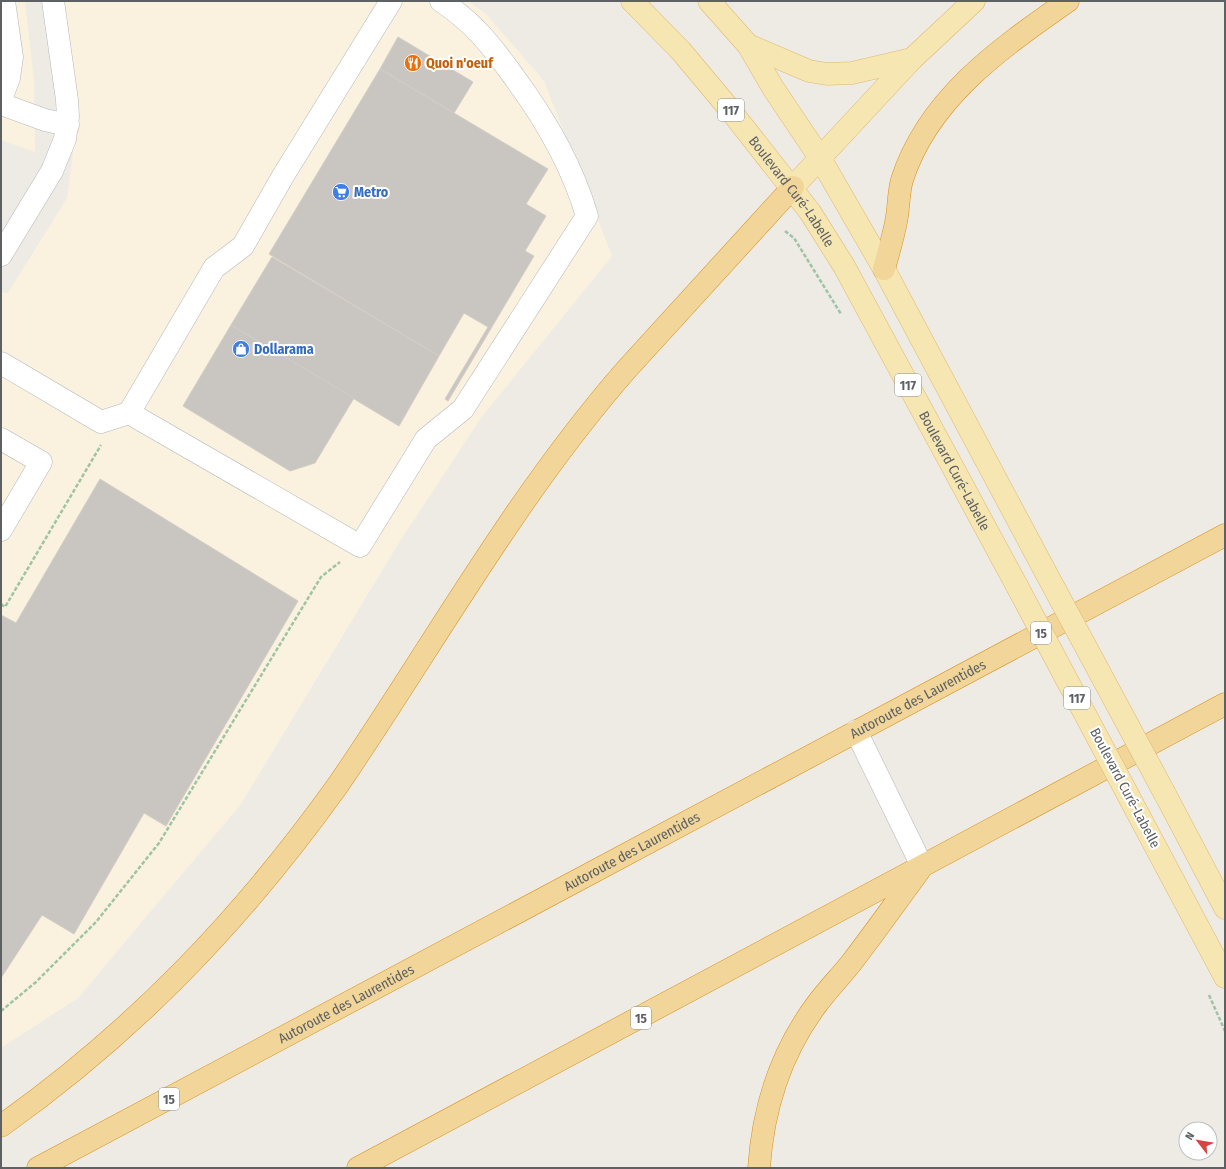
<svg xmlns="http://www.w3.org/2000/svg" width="1226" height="1169" font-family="'Fira Sans Condensed',sans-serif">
  <rect width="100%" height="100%" fill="#eeebe5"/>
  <g fill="#faf2de">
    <path d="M1 1H25L34 81 35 152 1 140Z"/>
    <path d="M62 1H468L486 14 544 81 612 256 481 418 400 541 241 804 78 998 1 1048V292L8 293 67 198 73 153 74 101Z"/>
  </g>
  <g fill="#c9c6c2" stroke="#d2cdc4">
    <path d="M398 37 473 82 454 113 380 69Z"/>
    <path d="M380 69 548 169 526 204 546 216 525 251 534 256 448 401 445 399 488 327 464 313 439 356 269 254Z"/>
    <path d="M272 257 439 356 399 426 231 325Z"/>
    <path d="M231 325 354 398 315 463 290 471 183 406Z"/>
    <path d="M100 479 298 601 166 826 144 813 74 934 42 915 1 978V615L16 623Z"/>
  </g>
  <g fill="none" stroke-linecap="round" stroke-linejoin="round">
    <defs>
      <g id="minor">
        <path d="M1 99 9 78 12 57 4 1"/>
        <path d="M1 104 45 120 68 125"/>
        <path d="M1 255 52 171 65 139 68 117 67 100 53 1"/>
        <path d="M1 363 101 422 129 413 214 268 243 246 283 176 391 1"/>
        <path d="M129 413 360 546 426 439 463 409 587 216C572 165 546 120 514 77 492 46 473 22 441 1"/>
        <path d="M1 439 41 462 1 530"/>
        <path d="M856 731 922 866"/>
      </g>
      <g id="major">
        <path id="s1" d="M632 1 681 51 727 106 810 212 844 266 1017 586"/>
        <path d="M709 1 748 45 773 88 820 158 884 269 1045 571"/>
        <path d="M748 45 809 71 827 74 852 73 912 59"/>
        <path d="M793 187 912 59 974 1"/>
        <path d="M1165 794 1225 908"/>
        <path d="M1136 810 1225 977"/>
      </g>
      <g id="highway">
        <path d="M884 269C888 254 893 238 896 222 899 209 898 194 902 180 928 98 1001 48 1068 1"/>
        <path d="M1 1126C136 1030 242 919 338 785 433 646 515 497 626 370L793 187"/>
        <path id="s2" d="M38 1168 1225 535"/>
        <path d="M358 1168 1225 704"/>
        <path d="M759 1168C763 1108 781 1052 817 1004 828 989 841 976 852 962 875 932 897 901 919 871"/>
      </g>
    </defs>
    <use href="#minor" stroke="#b3b6b9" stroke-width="23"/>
    <use href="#major" stroke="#e1b86b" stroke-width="23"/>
    <use href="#highway" stroke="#d9901a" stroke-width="23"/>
    <g stroke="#9fc3a6" stroke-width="2.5" stroke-dasharray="4 2" stroke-linecap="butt">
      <path d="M785 231 794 238 841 314"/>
      <path d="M1 604 5 607 101 445"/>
      <path d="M1209 995 1225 1031"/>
      <path d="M1 1011 36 982 96 922 159 843 321 577 340 562"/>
    </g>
    <use href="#minor" stroke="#fff" stroke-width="22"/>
    <use href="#major" stroke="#f6e6b2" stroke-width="22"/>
    <use href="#highway" stroke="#f1d599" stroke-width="22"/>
    <defs>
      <g id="major-bridge">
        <path d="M1045 571 1165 794"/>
        <path d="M1017 586 1136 810"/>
      </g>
    </defs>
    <use href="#major-bridge" stroke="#e1b86b" stroke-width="23" stroke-linecap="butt"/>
    <use href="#major-bridge" stroke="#f6e6b2" stroke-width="22"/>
  </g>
  <defs>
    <symbol id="restaurant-disc" viewBox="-11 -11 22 22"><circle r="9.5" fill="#e8710a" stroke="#fff"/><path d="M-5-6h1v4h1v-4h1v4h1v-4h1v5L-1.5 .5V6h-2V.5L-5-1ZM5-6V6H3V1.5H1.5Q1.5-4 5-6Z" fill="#fff"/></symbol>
    <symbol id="supermarket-disc" viewBox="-11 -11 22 22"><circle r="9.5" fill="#3f7fe0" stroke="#fff"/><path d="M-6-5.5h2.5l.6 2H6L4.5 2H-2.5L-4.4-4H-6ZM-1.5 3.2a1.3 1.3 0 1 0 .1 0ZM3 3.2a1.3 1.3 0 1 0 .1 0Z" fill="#fff"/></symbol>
    <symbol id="shop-disc" viewBox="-11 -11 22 22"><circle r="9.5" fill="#3f7fe0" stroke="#fff"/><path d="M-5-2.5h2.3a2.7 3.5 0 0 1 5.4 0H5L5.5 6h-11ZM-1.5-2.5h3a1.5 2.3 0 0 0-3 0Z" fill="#fff"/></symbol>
  </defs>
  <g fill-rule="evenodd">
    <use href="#restaurant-disc" x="403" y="53" width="20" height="20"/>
    <use href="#supermarket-disc" x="331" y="182" width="20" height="20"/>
    <use href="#shop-disc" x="231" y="339" width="20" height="20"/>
  </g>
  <g text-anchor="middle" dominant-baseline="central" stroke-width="4" stroke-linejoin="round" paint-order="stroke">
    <g fill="#fff" stroke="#8e9092" stroke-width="1">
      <rect x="718" y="99" width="26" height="22" rx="3"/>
      <rect x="895" y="374" width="26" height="22" rx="3"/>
      <rect x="1031" y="622" width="20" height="22" rx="3"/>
      <rect x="1064" y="687" width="26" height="22" rx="3"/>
      <rect x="631" y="1007" width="20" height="22" rx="3"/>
      <rect x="159" y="1088" width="20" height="22" rx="3"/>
    </g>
    <g font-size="13" font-weight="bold" fill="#5d6164">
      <text x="731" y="110">117</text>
      <text x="908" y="385">117</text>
      <text x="1041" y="633">15</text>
      <text x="1077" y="698">117</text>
      <text x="641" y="1018">15</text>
      <text x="169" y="1099">15</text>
    </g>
    <g font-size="14" font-weight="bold" fill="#c56008" stroke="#fff" text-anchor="start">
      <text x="426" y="63">Quoi n'oeuf</text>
    </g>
    <g font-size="14" font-weight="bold" fill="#366cbe" stroke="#fff" text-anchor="start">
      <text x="354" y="192">Metro</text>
      <text x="254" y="349">Dollarama</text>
    </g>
    <g font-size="14" fill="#5d6164" stroke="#fff">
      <text stroke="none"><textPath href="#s1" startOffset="249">Boulevard Curé-Labelle</textPath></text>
      <text stroke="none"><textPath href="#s1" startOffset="573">Boulevard Curé-Labelle</textPath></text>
      <text stroke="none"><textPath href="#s2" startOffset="997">Autoroute des Laurentides</textPath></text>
      <text transform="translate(1125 788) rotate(62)">Boulevard Curé-Labelle</text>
      <text stroke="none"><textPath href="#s2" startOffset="673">Autoroute des Laurentides</textPath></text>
      <text stroke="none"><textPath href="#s2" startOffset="349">Autoroute des Laurentides</textPath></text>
    </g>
  </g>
  <rect width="1226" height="1169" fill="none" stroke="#5d6164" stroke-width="4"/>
  <g transform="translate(1198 1141) rotate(301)"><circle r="19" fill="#ffffff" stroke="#bec0c1"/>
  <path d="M0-3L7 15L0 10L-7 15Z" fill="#d54544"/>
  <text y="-6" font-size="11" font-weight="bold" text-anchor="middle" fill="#5d6164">N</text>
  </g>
</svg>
